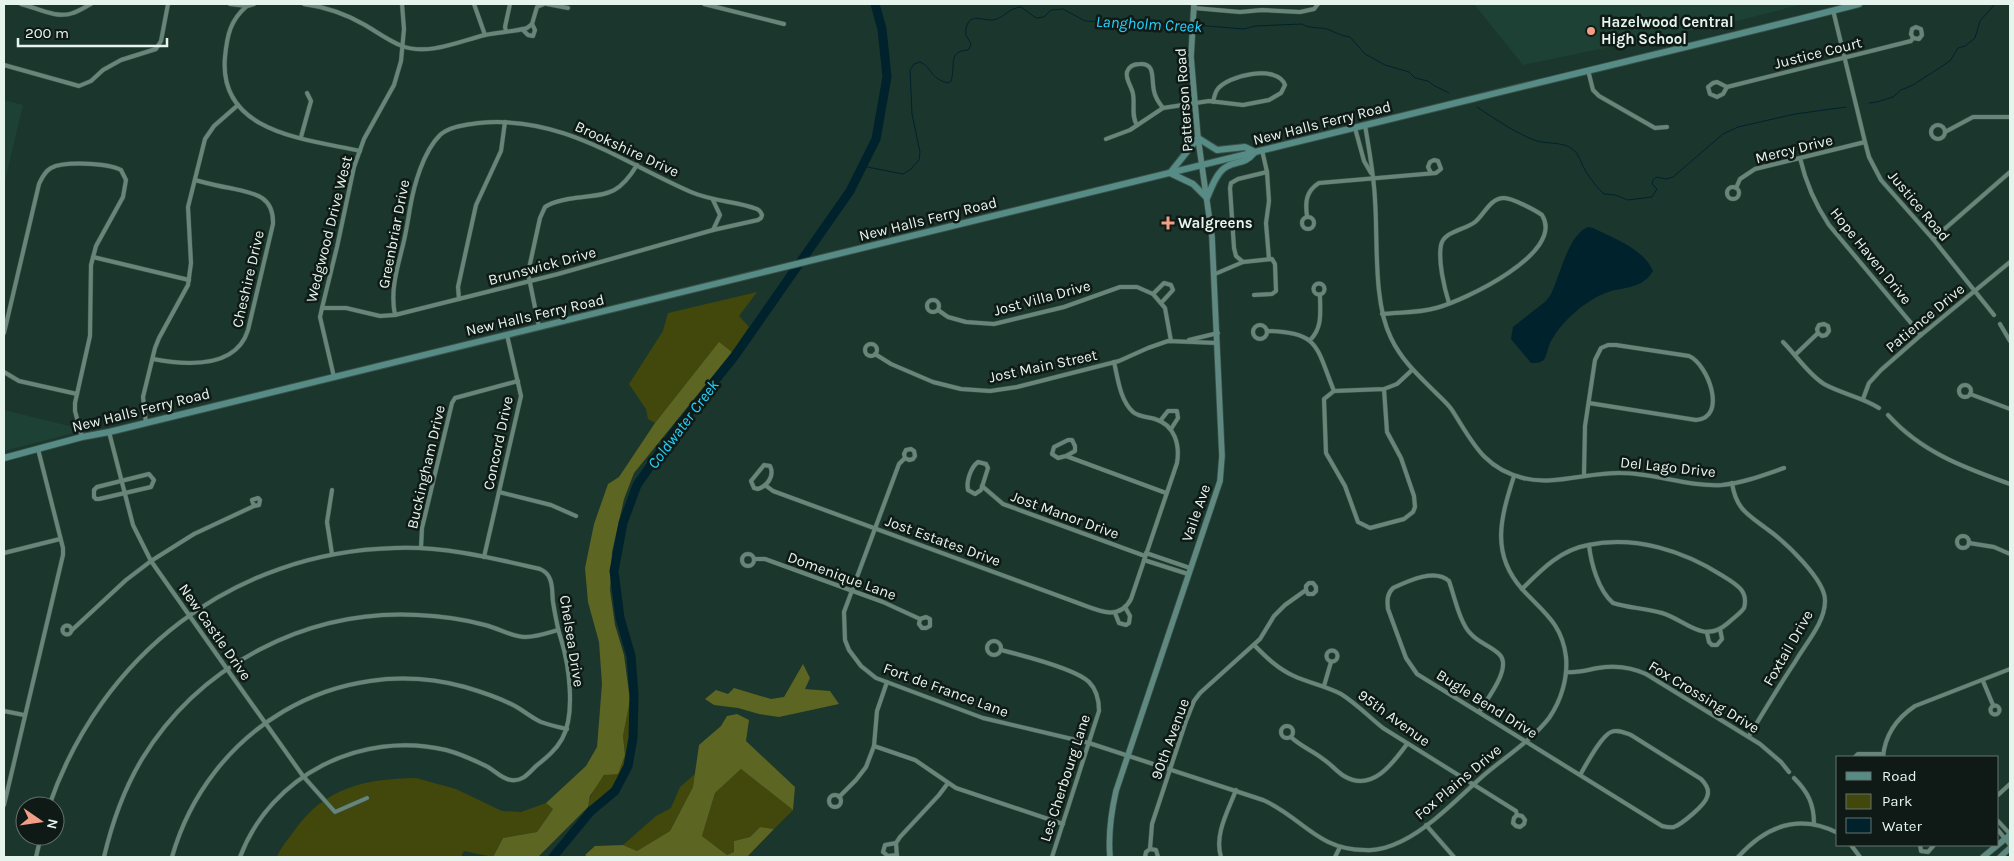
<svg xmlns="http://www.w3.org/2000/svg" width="2014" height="861" font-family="Karla,sans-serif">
  <rect width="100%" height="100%" fill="#1b362c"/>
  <g fill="#1d4134">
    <path d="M1474 4H1803L1741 20 1523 65Z"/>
    <path d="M4 100 23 105 4 185Z"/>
    <path d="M4 410 86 430 4 451Z"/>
  </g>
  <g fill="#42480c">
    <path d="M757 292 739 316 749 327 732 352 719 343 655 423 648 419 646 409 629 384 663 331 668 313Z"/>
    <path d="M630 700C632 743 633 785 588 807 591 785 610 770 625 755L623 736Z"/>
    <path d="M741 769 793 810 774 829 760 827 750 837 734 841V852L727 855 702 836 715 793Z"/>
    <path d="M695 774 693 787 670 831 637 851 623 845 656 816 671 808 680 787Z"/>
    <path d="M416 778 456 789 502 811 521 812 546 803 553 809 537 832 503 838 493 857 464 851 461 857H277C280 848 288 840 294 831 325 787 365 779 416 778Z"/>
  </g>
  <g fill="#5d6523">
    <path d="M719 342 732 352 634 473 624 499 612 552 610 590 615 625 624 655 630 700 623 736 625 755 618 774 604 775 590 796 588 807 538 857H493L503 838 537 832 553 809 546 803 586 766 597 747 602 684 599 642 588 602 585 568 594 524 608 484 619 477 655 423Z"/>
    <path d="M803 664 810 678 805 689 830 691 839 704 779 717 759 714 738 708 714 705 705 699 716 690 728 694 734 688 771 699 784 697Z"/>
    <path d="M737 714 749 720 746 741 795 787 793 810 741 769 715 793 702 836 727 855 734 852V841L750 837 760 827 774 829 747 857H588L585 855 595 846 623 845 637 851 670 831 693 787 699 745 721 726 727 716Z"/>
  </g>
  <path fill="#00222c" d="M1588 227 1593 228C1613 238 1644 249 1653 271 1641 291 1621 286 1603 294 1595 297 1587 303 1580 308 1568 318 1557 329 1550 343 1548 348 1547 353 1545 358 1542 363 1537 363 1531 363L1511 339 1513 327 1546 301 1551 294C1560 276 1568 235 1588 227Z"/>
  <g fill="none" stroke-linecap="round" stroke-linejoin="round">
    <g stroke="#00222c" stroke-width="1">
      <path d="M1194 25 1244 29 1255 26 1302 24C1310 29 1318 27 1327 29 1335 32 1341 36 1350 37L1365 54 1385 65 1409 72 1415 78 1428 81 1433 85 1449 93"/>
      <path d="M1869 103 1877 102 1893 97 1901 90 1913 85 1950 61 1958 48 1965 46 1975 38 1980 21 1995 4"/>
      <path d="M1477 107C1495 119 1517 134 1537 141 1548 144 1562 142 1571 148 1579 153 1581 163 1585 170 1589 177 1598 189 1604 194L1615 195 1628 200 1652 197 1657 189 1652 184 1653 180 1656 177 1666 179 1673 177 1723 134 1738 127 1795 114 1846 107"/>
      <path d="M862 166 903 174 911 169 919 160 920 152 912 114 910 70 914 64 920 62C933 68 929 78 948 83L951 81C956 66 947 51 968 50L971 45C970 41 968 39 966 35 965 31 966 27 968 23 974 13 987 23 997 19 1006 15 1010 8 1021 7L1036 18 1044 17 1051 10 1063 9 1085 21 1190 25"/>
    </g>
    <path stroke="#00222c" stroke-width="9" d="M553 857 591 811 615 791 628 766 633 738 634 695 631 656 620 618 614 571 623 523 637 485 671 436 734 357 850 191 876 139 887 77 882 29 875 4"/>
    <defs>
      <g id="street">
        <path d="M21 4C37 8 57 19 73 13 79 11 85 7 91 4"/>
        <path d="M230 4 247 6 254 4"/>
        <path d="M304 4C326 7 346 14 365 25 377 32 389 41 402 46 428 56 460 41 485 35 498 32 513 32 527 28L532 24 537 7 544 4"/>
        <path d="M474 4 485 35"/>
        <path d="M547 4 568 8"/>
        <path d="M704 4 784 24"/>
        <path d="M247 6C230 20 227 36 225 57 218 133 306 139 360 151"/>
        <path d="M1194 8 1240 12 1262 10 1300 12 1314 9 1318 4"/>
        <path d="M1833 10 1865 142 1869 157 1881 180 1933 239 1994 315"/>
        <path d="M522 29 528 35 533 36 535 30 532 24"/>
        <path d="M506 31 505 27 510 4"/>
        <path d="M4 65 79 86 91 81 103 70 121 60 156 49 161 41 168 4"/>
        <path d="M1588 70 1593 90 1599 96 1655 128 1667 127"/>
        <path d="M1717 82 1727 87 1723 94 1717 97 1710 94 1708 87 1713 83Z"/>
        <path d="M1727 87 1911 41 1913 38 1919 39 1922 35 1921 29 1916 27 1912 29 1911 34 1913 38"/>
        <path d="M1137 125C1131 116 1135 105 1133 94 1132 87 1125 79 1127 72 1129 66 1134 64 1140 64 1156 63 1151 79 1154 91 1155 97 1159 103 1163 108"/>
        <path d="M1365 125C1369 150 1374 175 1375 200 1378 241 1373 302 1391 338 1402 361 1419 376 1436 393 1441 398 1448 404 1452 410 1472 441 1483 468 1523 478 1554 486 1588 472 1621 473 1654 473 1688 487 1722 485 1743 483 1764 475 1784 468"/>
        <circle cx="1938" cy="132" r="7"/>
        <path d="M1355 128 1364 161 1371 173"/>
        <path d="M1945 132 1973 117H2010"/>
        <path d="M301 137 311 101 307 93"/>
        <path d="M1106 139 1130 130 1163 108 1209 101 1243 105 1269 100 1281 93 1285 85C1278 64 1227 75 1217 90 1215 93 1214 98 1213 102"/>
        <path d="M1800 158C1806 184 1815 204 1829 225L1921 335"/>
        <path d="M1267 172 1269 201 1266 223 1269 259"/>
        <circle cx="1733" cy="193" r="6"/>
        <path d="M1736 188 1740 179 1755 169 1865 142"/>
        <path d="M713 200 720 215 713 230"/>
        <path d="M1307 216C1305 202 1306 191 1319 183L1436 173 1441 169 1438 161 1434 160 1430 162 1428 167 1431 173"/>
        <circle cx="1308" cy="223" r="6"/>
        <path d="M1933 239 2010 172"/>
        <path d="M93 257 189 280"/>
        <path d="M1243 262 1236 256 1234 248 1230 188 1231 183 1238 179 1267 172 1262 150"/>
        <path d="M1215 274 1243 262 1272 259 1275 264 1276 291 1272 294 1254 295"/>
        <circle cx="1319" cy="289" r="5.5"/>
        <path d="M1153 294 1164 283 1171 285 1173 290 1161 303"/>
        <path d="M459 299 458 287 476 205 501 151 505 122"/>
        <circle cx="933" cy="306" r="6"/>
        <path d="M322 308H346L380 316 395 315 558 274 713 230 758 220 761 218 762 215C760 211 761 211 757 209 737 201 714 202 691 192 620 161 561 115 479 123 466 125 450 126 440 135 423 152 414 185 410 208 408 220 406 233 403 245 397 269 390 291 395 315"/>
        <path d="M938 310 948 317 966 322 994 324 1064 307 1120 287H1137L1153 294 1165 308 1171 341"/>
        <path d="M1382 314C1400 312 1419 313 1436 308 1463 301 1566 253 1542 215 1535 210 1512 198 1504 198 1490 198 1484 215 1475 222 1465 230 1444 231 1441 245 1438 261 1444 287 1449 303"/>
        <path d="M2000 324 2010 341"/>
        <circle cx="1260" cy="332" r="7"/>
        <path d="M539 327 528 273 540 218 545 207C552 202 560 201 568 199 603 193 616 200 637 165"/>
        <path d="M1267 331C1320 332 1316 347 1334 391"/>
        <path d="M4 333 39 184C42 178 44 172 51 168 64 161 108 163 121 170L126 180 123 197 96 246 91 265 90 336 75 403V411L82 437"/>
        <path d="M1189 340 1218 333"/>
        <path d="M1310 340C1323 328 1320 311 1320 295"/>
        <path d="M1783 342C1796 355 1808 374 1824 384 1842 394 1862 397 1879 408"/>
        <circle cx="871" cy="350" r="6"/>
        <path d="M875 354 891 364 933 382 961 389 990 391 1017 387 1119 361 1148 348 1168 341 1217 343"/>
        <path d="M1795 355 1818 333 1817 329 1819 325 1824 324 1828 326 1829 331 1826 335 1822 336 1818 333"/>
        <path d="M153 359C185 365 236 369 248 330L273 224C274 195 253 193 230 188 218 186 206 183 195 180"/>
        <path d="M4 372 19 381 77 394"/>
        <path d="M334 377 320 317 322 308 337 247 354 167 364 139 394 85 401 61 404 29 402 4"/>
        <circle cx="1965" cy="391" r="6"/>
        <path d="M1384 389 1387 432 1401 458 1414 496 1415 507 1413 512 1404 519 1370 528 1358 522 1345 486 1326 453 1324 399 1334 391 1384 389 1397 384 1412 370"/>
        <path d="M1970 394 2010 409"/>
        <path d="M1863 399 1869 383 1881 370 1921 335 2010 262"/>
        <path d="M1888 415C1921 452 1965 468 2010 484"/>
        <path d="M1160 421 1168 411H1177L1178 418 1171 429"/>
        <path d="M146 423 143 397 155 348 159 338 188 285 191 263 188 207 205 139 214 126 238 105"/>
        <path d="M109 432 133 525 151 561 227 669 303 776 335 812 367 798"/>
        <path d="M1066 456 1075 451V446L1072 440H1068L1054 447 1052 454 1058 458 1066 456 1166 493"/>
        <path d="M905 458 909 460 913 459 915 456 914 451 911 449 906 450 904 454 905 458 899 464 844 612 845 640 849 650 861 666 876 678 983 718 1089 743 1263 800C1302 817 1317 850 1365 850 1378 851 1390 847 1402 841 1431 827 1459 797 1484 775 1504 758 1533 739 1549 718 1561 701 1568 678 1566 657 1562 623 1543 612 1522 589 1490 553 1501 517 1514 476"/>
        <path d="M978 462 986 464 988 468 981 490 975 494 968 490C966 481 971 467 978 462Z"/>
        <path d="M764 465 770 466C775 476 767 486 758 489L754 488 751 481Z"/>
        <path d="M149 474 154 480 151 487 99 499H96L94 497V490L97 487Z"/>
        <path d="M1584 475 1585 426 1595 360 1601 348 1608 345H1616L1689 356C1708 364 1728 418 1696 420L1589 403"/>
        <path d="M1732 483C1736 509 1747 514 1767 529 1784 541 1826 580 1825 601 1825 623 1805 644 1795 662 1779 686 1764 711 1749 736"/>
        <path d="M765 485 773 491 1078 603C1097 610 1119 622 1131 599L1177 463C1180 445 1175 425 1155 419 1148 417 1139 417 1133 412 1120 400 1118 379 1114 362"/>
        <path d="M982 486 1003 504 1145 556"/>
        <path d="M332 490 327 522 332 554"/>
        <path d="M499 492 551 505 576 516"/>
        <circle cx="1963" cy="542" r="6"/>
        <path d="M1969 543 1994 547 2010 554"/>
        <path d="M421 548 422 528 452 403 455 398 518 381"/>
        <path d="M4 553 60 539"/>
        <path d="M1146 553 1190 568"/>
        <circle cx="748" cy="560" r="6"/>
        <path d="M484 557 521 396 507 335"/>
        <path d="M754 559H765L883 602 920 619 926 617 930 619V626L926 628H922L919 624 920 619"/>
        <path d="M1144 560 1188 574"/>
        <path d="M1522 589C1541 570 1560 550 1588 545 1635 535 1684 551 1723 576 1736 584 1749 591 1744 608 1740 614 1733 618 1728 623 1703 645 1686 620 1662 613 1645 608 1628 608 1613 603 1598 590 1591 563 1589 545"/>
        <path d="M1115 613 1119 623 1126 625 1129 623 1130 616 1125 607"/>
        <circle cx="67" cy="630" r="4.5"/>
        <path d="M72 630 126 580 151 561 194 534 254 506 259 505 260 500 258 498 252 500 254 506"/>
        <path d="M1707 633 1709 642 1712 645H1717L1722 639 1720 629"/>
        <circle cx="994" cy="648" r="7"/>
        <path d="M1254 645C1266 657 1278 669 1294 676 1309 683 1326 686 1341 694 1357 704 1369 717 1383 728L1516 811 1517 815 1522 816 1525 820 1524 824 1520 827 1516 826 1513 823 1514 818 1517 815"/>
        <path d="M1001 650C1021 655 1076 669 1089 682 1097 690 1099 701 1099 711L1052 857"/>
        <circle cx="1332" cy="656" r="5.5"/>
        <path d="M1566 672C1578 673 1587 670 1598 668 1615 665 1631 667 1646 674L1760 744 1781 762 1789 772"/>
        <path d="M1983 681 1993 705"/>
        <path d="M1324 686 1331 662"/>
        <circle cx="1995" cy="710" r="4.5"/>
        <path d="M4 711 24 715"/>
        <path d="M1479 712C1487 699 1513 667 1499 654 1491 646 1479 643 1471 634 1460 624 1454 595 1449 581 1435 568 1408 581 1393 588 1387 594 1387 600 1388 609L1406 658 1417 674 1662 826C1666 827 1670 828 1674 827 1682 824 1705 805 1707 797 1710 790 1706 784 1701 779L1631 735C1625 733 1618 729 1611 732 1601 736 1586 765 1580 775"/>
        <circle cx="1287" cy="732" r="6"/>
        <path d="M1291 737C1300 746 1313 751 1323 759 1331 764 1337 772 1344 776 1372 793 1393 763 1407 744"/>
        <path d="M874 746 915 760 956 788 1063 824"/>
        <path d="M1855 757 1858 754H1883"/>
        <path d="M1883 757C1885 735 1897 718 1915 706L2010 669"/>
        <path d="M1794 778C1808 792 1814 804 1814 824"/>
        <circle cx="835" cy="801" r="6"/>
        <path d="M1998 795 2010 784"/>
        <path d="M839 797 856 780 866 767 874 746 877 711 887 682"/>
        <path d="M4 805 63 555V548L38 449"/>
        <path d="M49 806C101 655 233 552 395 548 445 546 492 558 540 569 545 571 548 574 550 579 553 586 552 595 553 602 555 614 557 627 561 639 569 665 576 714 562 739 556 750 546 758 536 766 529 773 522 782 511 780 502 779 495 771 488 767 474 760 461 754 446 750 361 730 271 775 240 857"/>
        <path d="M1998 821 2010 834"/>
        <path d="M1426 825 1454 857"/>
        <path d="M1998 830 2010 845"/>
        <path d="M896 843 885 845 883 852 888 856 897 855"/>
        <path d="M1851 845 1860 857"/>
        <path d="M1920 845 1921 851 1928 852 1934 845"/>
        <path d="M1150 849 1156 850 1158 857"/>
        <path d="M36 857 41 836"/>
        <path d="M104 857C112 823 124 789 142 759 200 664 308 609 418 615 441 616 463 619 485 625 498 628 512 637 525 637 536 637 548 633 558 630"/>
        <path d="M172 857C208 730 336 652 465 687 482 692 500 698 515 706 524 711 532 718 541 722 549 725 558 727 567 729"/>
        <path d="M897 857 896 843 900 837 939 795 948 783"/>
        <path d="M1145 857 1146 852 1150 849 1152 824 1186 721 1194 701 1200 693 1260 639 1274 616 1285 605 1306 590V586L1309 583H1313L1316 587V591L1313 594H1308L1306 590"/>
        <path d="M1221 857C1214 835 1228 811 1236 790"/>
        <path d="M1335 857 1340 847"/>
        <path d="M1738 857C1766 826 1799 813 1838 833"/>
      </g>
      <g id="secondary">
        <path d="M1110 857C1108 834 1111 813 1116 791L1220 481 1222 456 1212 237 1198 138 1191 57 1194 4"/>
        <path d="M1983 857 2010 835"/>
        <path d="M2000 857 2010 848"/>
      </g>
      <g id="primary">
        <path d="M1170 173 1193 184 1207 198C1211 189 1216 173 1226 167 1237 160 1244 165 1254 153"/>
        <path d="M1170 173 1198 138 1217 150 1245 147 1255 152"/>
        <path d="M4 458 82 437 109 432C563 319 1018 211 1472 99 1601 67 1731 37 1859 4"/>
      </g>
    </defs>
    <use href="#street" stroke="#395148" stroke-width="5"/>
    <use href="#secondary" stroke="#395148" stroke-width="7"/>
    <use href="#primary" stroke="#395148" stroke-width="8"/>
    <use href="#street" stroke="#688579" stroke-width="4"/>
    <use href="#secondary" stroke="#5f8880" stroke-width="5.5"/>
    <use href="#primary" stroke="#578c86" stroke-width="6"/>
  </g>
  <g fill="#f49e86" stroke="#0f1a16" stroke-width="2">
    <circle cx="1591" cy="31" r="5"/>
    <path d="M1165.5 215.5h5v5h5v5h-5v5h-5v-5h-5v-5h5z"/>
  </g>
  <g text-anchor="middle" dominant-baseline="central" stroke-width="5" stroke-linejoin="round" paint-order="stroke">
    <g font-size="15" font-weight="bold" fill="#e5f5ee" stroke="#0f1a16" text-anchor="start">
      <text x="1601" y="22">Hazelwood Central<tspan x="1601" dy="17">High School</tspan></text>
      <text x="1178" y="223">Walgreens</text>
    </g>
    <g font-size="15" fill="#e5f5ee" stroke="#0f1a16">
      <text transform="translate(1818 53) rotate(-14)">Justice Court</text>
      <text transform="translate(1184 100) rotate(-94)">Patterson Road</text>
      <text transform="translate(1322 123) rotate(-14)">New Halls Ferry Road</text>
      <text transform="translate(627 149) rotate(25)">Brookshire Drive</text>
      <text transform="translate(1794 149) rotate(-14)">Mercy Drive</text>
      <text transform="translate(1919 206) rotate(50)">Justice Road</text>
      <text transform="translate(928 219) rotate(-14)">New Halls Ferry Road</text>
      <text transform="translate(329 229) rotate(-76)">Wedgwood Drive West</text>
      <text transform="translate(394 234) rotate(-79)">Greenbriar Drive</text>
      <text transform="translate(1871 256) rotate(51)">Hope Haven Drive</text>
      <text transform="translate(542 266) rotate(-15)">Brunswick Drive</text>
      <text transform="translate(248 279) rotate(-77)">Cheshire Drive</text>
      <text transform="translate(1042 298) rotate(-15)">Jost Villa Drive</text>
      <text transform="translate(535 315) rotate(-13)">New Halls Ferry Road</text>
      <text transform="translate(1925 318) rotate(-40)">Patience Drive</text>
      <text transform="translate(1043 366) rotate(-12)">Jost Main Street</text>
      <text transform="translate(141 410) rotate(-14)">New Halls Ferry Road</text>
      <text transform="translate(498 443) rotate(-78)">Concord Drive</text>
      <text transform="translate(426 467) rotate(-77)">Buckingham Drive</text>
      <text transform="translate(1668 467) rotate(6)">Del Lago Drive</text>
      <text transform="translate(1196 513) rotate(-71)">Vaile Ave</text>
      <text transform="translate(1065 515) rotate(20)">Jost Manor Drive</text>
      <text transform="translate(943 541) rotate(20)">Jost Estates Drive</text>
      <text transform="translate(842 576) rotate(20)">Domenique Lane</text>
      <text transform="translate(215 632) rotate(55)">New Castle Drive</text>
      <text transform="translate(572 641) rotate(81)">Chelsea Drive</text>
      <text transform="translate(1788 648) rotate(-60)">Foxtail Drive</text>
      <text transform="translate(946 690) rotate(20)">Fort de France Lane</text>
      <text transform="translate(1704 697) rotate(31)">Fox Crossing Drive</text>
      <text transform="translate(1487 704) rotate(32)">Bugle Bend Drive</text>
      <text transform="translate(1394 718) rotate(36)">95th Avenue</text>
      <text transform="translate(1170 739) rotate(-70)">90th Avenue</text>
      <text transform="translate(1065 778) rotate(-72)">Les Cherbourg Lane</text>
      <text transform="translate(1458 782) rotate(-40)">Fox Plains Drive</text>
    </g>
    <g font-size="16" font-style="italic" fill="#24d4ff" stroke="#0f1a16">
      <text transform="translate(1149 24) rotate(3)">Langholm Creek</text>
      <text transform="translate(683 424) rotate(-53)">Coldwater Creek</text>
    </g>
  </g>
  <rect width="2014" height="861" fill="none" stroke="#e5f5ee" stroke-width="10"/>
  <rect x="1836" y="756" width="162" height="90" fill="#0f1a16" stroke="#65726c"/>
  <rect x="1846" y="772" width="25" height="8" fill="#578c86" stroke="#65726c"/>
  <text x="1882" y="781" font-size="15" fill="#e5f5ee">Road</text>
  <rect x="1846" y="794" width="25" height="15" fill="#42480c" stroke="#65726c"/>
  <text x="1882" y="806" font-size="15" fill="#e5f5ee">Park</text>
  <rect x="1846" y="818" width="25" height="15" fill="#00222c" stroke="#65726c"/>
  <text x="1882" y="831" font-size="15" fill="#e5f5ee">Water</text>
  <g transform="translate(40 821) rotate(103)"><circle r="24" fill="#0f1a16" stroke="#65726c"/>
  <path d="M0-4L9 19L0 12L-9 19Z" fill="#f49e86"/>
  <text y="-8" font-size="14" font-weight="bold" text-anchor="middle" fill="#e5f5ee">N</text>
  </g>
  <path d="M18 38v8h149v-8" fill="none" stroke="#e5f5ee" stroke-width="2.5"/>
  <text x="25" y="38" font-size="15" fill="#e5f5ee" stroke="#0f1a16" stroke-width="4" paint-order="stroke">200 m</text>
</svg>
